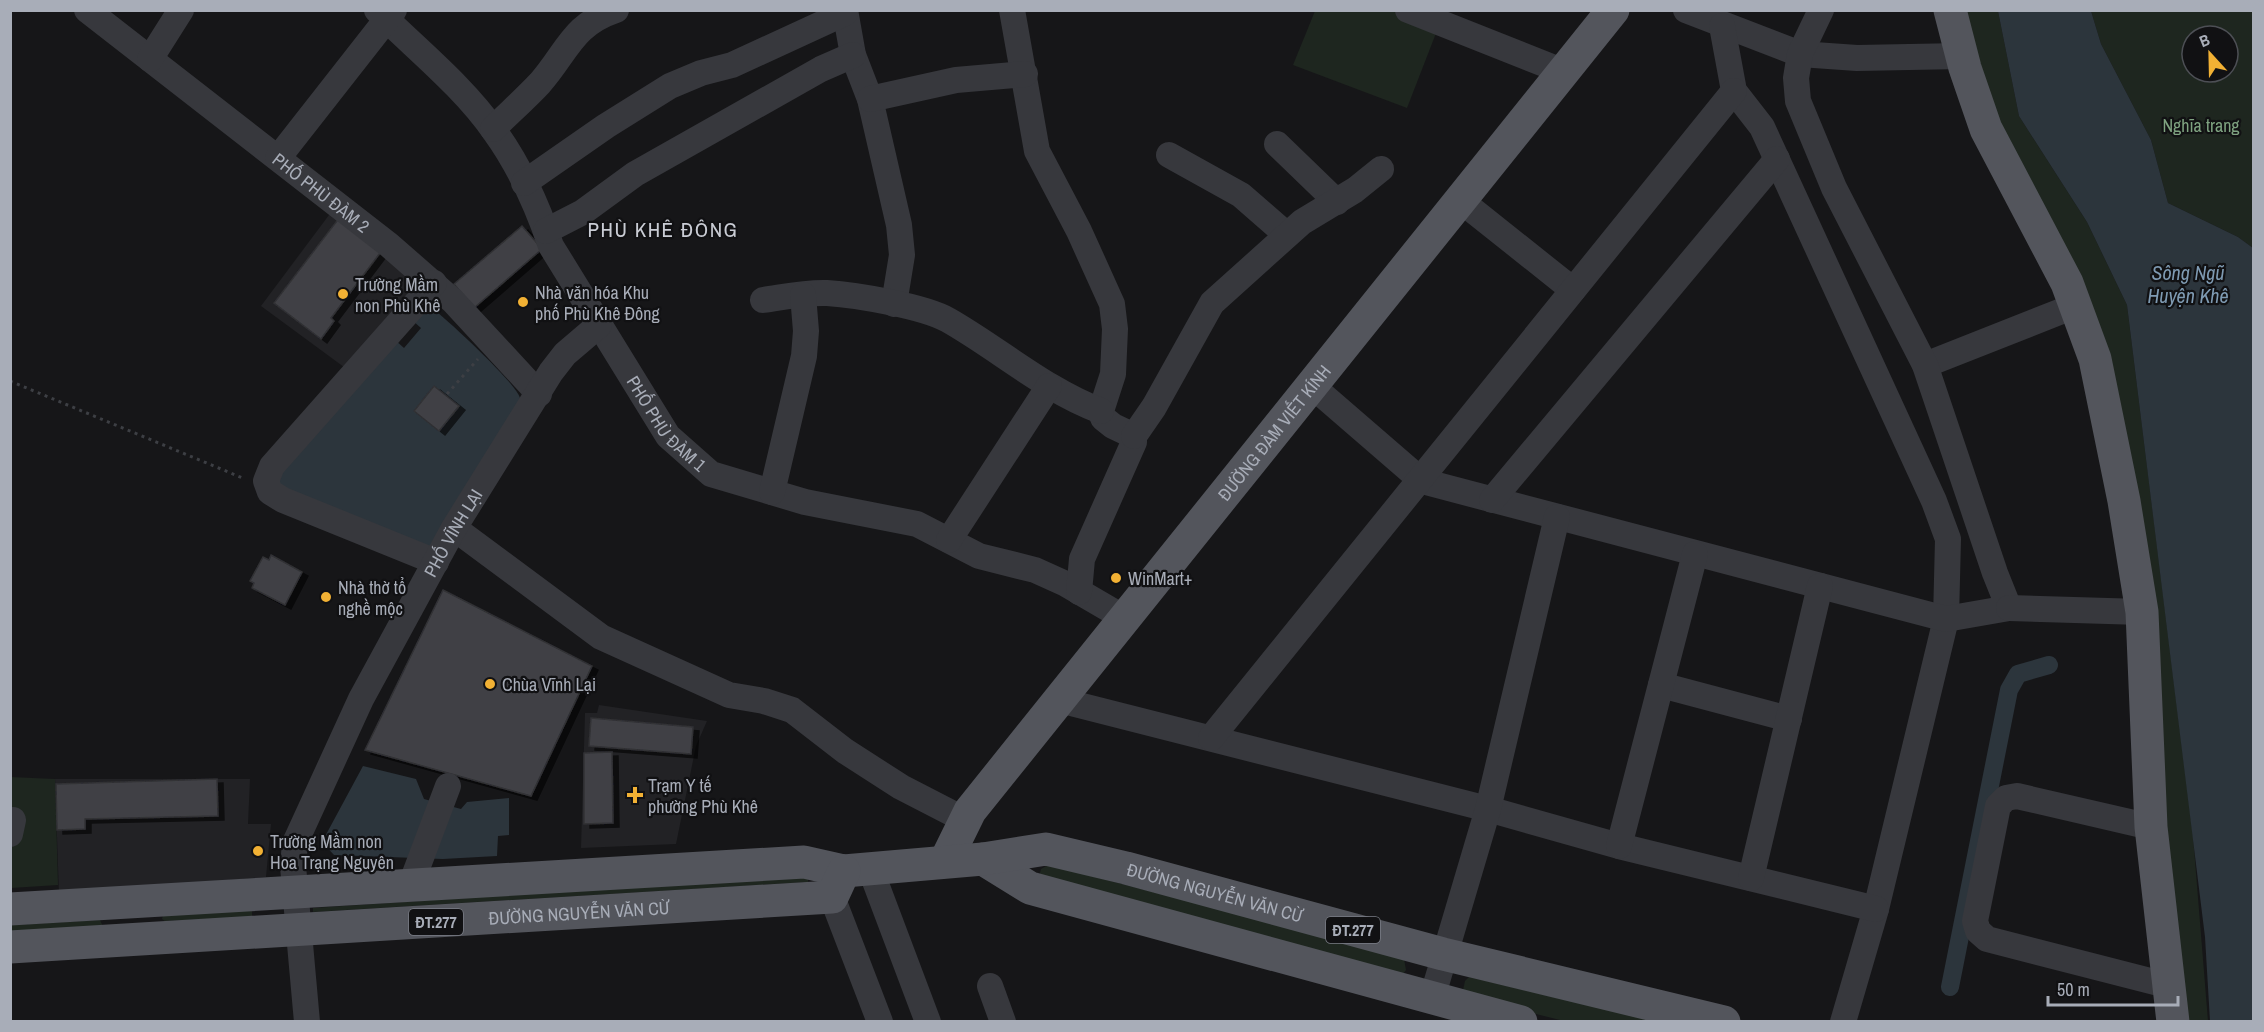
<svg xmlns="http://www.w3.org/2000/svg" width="2264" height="1032" font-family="'Archivo Narrow',sans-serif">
  <defs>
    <filter id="shadow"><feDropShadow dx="6" dy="4" stdDeviation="0" flood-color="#0009"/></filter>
  </defs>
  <rect width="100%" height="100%" fill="#161618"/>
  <g fill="#222225">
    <path d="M335 207 427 283 348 370 261 306Z"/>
    <path d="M599 705 707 721 696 746 676 844 581 848 585 713H597Z"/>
    <path d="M55 779H250L248 824H271L266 877 59 894Z"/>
  </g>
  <g fill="#1e261f" fill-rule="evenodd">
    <path d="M1315 11H1392L1438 28 1407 108 1293 65Z"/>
    <path d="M1950 11H1998L2019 116 2087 222 2127 305 2193 836 2208 1021H2173L2095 359Z"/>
    <path d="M2091 11H2253V248L2238 237 2168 203 2151 140 2101 44ZM2192 36H2228V72H2192Z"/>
    <path d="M10 777 55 779 58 885 11 888Z"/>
    <path d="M1048 865 1398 955 1404 959 1406 970 1403 974 1039 877 1041 869Z"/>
    <path d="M801 876 808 879V882L313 912V908Z"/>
    <path d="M252 910V917L165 921 162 919 163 915Z"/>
    <path d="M100 920 103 927 11 932V925Z"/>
    <path d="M1469 977 1654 1021H1564L1492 1003 1463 990 1465 981Z"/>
  </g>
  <g fill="#2c353c">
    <path d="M1998 11H2091L2101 44 2151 140 2168 203 2238 237 2253 248V1021H2210L2205 937 2127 305 2087 222 2019 116Z"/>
    <path d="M429 306C443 315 517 384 520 398L514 420 435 547 425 550 276 485 287 464 395 340 404 348 421 328 413 321Z"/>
    <path d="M363 766 416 779 424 799 461 809 467 802 509 798V835L498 836 497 856 443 859 334 855 322 842Z"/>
  </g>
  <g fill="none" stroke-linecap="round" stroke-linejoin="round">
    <path stroke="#2c353c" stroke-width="18" d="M1950 987 2009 690 2018 674 2049 665"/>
  </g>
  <g fill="#404145" stroke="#303034" stroke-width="1.5" filter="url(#shadow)">
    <path d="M340 217 383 249 331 318 334 321 321 339 274 303Z"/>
    <path d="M522 226 542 249 474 308 454 284Z"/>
    <path d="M434 386 459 406 439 431 414 411Z"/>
    <path d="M271 555 302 572 285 605 252 588 254 583 250 581 263 557 269 560Z"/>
    <path d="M443 590 592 666 531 796 365 750Z"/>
    <path d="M591 718 693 727 691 754 589 746Z"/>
    <path d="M612 752 613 823 584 824V753Z"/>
    <path d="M217 779 218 816 85 819V829L57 830 56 784Z"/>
  </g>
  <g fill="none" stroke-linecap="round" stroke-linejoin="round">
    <g stroke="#3d3f44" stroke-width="3" stroke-dasharray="3 4.5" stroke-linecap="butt">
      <path d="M10 381 245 479"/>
      <path d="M447 394 478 359"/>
    </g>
    <g stroke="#37383d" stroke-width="26">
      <path id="s1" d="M87 10 389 245 453 301 539 394"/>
      <path id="s2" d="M377 10C416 49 463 86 495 132 519 165 538 208 551 246L668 436 711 474 805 502 917 524 979 556 1035 570 1066 584 1126 619"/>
      <path d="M845 10 853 55 870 99 899 225 902 255 894 304"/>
      <path d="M1012 10 1037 151 1079 231 1112 304 1115 329 1113 374 1101 411 1103 418 1113 426 1134 436V442L1082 559 1079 592"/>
      <path d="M1408 10 1562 71"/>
      <path d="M1686 10 1800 54 1857 58 1962 56"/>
      <path d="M1722 26 1734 91 1762 127 1934 501 1948 539 1946 619 1876 909 1843 1022"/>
      <path d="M150 59 181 10"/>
      <path d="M870 99 956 80 1025 74"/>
      <path d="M493 129C508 114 525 99 540 83 568 51 572 25 616 10"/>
      <path d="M1277 144 1337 202"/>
      <path d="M1169 155 1241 195 1287 235"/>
      <path d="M278 158 394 10"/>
      <path d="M524 183 606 126 670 86 701 73 732 65 845 13"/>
      <path d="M1460 200 1573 290"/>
      <path d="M546 231 583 212 635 174 821 69 853 55"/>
      <path d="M434 283 272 466 266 481 270 492 283 500 436 562"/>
      <path d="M763 300C784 297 806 292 827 293 856 295 923 306 948 320 999 349 1045 390 1101 411"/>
      <path d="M1925 365 2077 305"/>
      <path d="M1311 385 1422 481 1946 619 2009 608 1995 573 1925 365 1834 188 1798 101 1796 78 1800 54 1821 10"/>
      <path d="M1134 436 1154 407 1212 303 1302 222 1355 190 1381 169"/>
      <path d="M772 492 804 356 806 331 803 295"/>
      <path d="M1492 500 1777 159"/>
      <path d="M454 528 601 637 729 695 764 701 792 710 845 751 901 787 965 820"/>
      <path d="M949 540 1049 386"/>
      <path d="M2009 608 2142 612"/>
      <path d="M1661 685 1789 719"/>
      <path d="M1059 700 1488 809 1619 846 1876 909"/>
      <path d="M1211 738 1734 91"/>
      <path d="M2151 827 2017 796 2006 798 1998 806 1975 921 1978 931 1987 939 2170 986"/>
      <path d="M10 834 13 820"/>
      <path d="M1619 846 1695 554"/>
      <path d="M870 868 928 1022"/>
      <path d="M1751 878 1820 586"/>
      <path d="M410 887 448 786"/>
      <path d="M832 897 880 1022"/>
      <path d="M990 986 1003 1022"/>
      <path d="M1432 998 1488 809 1557 517"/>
      <path id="s3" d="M307 1022 293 866 295 843 361 699 454 528 551 372 565 354 599 325"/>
    </g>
    <g stroke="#53555c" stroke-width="33">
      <path d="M1950 10 1965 68 1986 129 2067 283 2095 359 2124 501 2142 612 2151 827 2173 1022"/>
      <path d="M983 859 1030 888 1521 1022"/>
      <path id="s4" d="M946 860 970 811 1613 10"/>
      <path id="s5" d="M10 909 804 862 844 871 983 859 1046 849 1126 868 1443 954 1724 1022"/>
      <path id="s6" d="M10 947 832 897 844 871"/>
    </g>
  </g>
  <g fill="#f2b134" stroke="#111113" stroke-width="2">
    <circle cx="343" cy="294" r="6"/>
    <circle cx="523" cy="302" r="6"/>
    <circle cx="1116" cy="578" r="6"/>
    <circle cx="326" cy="597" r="6"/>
    <circle cx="490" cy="684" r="6"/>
    <path d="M632 786h6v6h6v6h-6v6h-6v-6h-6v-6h6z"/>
    <circle cx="258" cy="851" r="6"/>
  </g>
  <g text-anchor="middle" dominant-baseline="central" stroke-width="4.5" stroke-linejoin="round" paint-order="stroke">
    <g fill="#111113" stroke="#7b7e86" stroke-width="1.5">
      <rect x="409" y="909" width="54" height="26" rx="4.5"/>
      <rect x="1326" y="917" width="54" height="26" rx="4.5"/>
    </g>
    <g font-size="16" font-weight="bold" fill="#a8adb8">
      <text x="436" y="922">ĐT.277</text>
      <text x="1353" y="930">ĐT.277</text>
    </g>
    <g font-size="18" fill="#7fa381" stroke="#111113">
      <text x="2201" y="125">Nghĩa trang</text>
    </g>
    <g font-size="18" fill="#a8adb8" stroke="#111113">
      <text stroke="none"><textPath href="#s1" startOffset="297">PHỐ PHÙ ĐÀM 2</textPath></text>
      <text stroke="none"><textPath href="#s2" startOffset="510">PHỐ PHÙ ĐÀM 1</textPath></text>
      <text stroke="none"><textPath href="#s4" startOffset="540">ĐƯỜNG ĐÀM VIẾT KÍNH</textPath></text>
      <text stroke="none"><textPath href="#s3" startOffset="528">PHỐ VĨNH LẠI</textPath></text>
      <text stroke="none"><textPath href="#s5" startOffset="1214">ĐƯỜNG NGUYỄN VĂN CỪ</textPath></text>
      <text stroke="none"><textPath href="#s6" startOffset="570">ĐƯỜNG NGUYỄN VĂN CỪ</textPath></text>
    </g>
    <g font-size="18" fill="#a8adb8" stroke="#111113" text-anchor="start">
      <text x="355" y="284">Trường Mầm<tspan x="355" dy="21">non Phù Khê</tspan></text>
      <text x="535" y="292">Nhà văn hóa Khu<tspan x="535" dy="21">phố Phù Khê Đông</tspan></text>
      <text x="1128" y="578">WinMart+</text>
      <text x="338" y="587">Nhà thờ tổ<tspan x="338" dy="21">nghề mộc</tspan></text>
      <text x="502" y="684">Chùa Vĩnh Lại</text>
      <text x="648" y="785">Trạm Y tế<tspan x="648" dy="21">phường Phù Khê</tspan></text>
      <text x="270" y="841">Trường Mầm non<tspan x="270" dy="21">Hoa Trạng Nguyên</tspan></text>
    </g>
    <g font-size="20" font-style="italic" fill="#7f9bb3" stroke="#111113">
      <text x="2188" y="272">Sông Ngũ<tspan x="2188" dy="23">Huyện Khê</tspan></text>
    </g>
    <g font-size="21" letter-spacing="1.5" fill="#c9ccd4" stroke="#111113">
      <text x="663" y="229">PHÙ KHÊ ĐÔNG</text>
    </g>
  </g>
  <rect width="2264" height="1032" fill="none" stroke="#a8adb8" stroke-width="24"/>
  <g transform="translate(2210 54) rotate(338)"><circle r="28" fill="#111113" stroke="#4d4f55" stroke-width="1.5"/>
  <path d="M0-4.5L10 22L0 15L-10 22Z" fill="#f2b134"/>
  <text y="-9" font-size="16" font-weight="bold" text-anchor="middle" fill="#a8adb8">B</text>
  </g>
  <path d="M2048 996v9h130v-9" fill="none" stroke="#a8adb8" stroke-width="3"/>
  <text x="2057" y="996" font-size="18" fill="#a8adb8" stroke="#111113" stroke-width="4.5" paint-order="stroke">50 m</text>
</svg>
